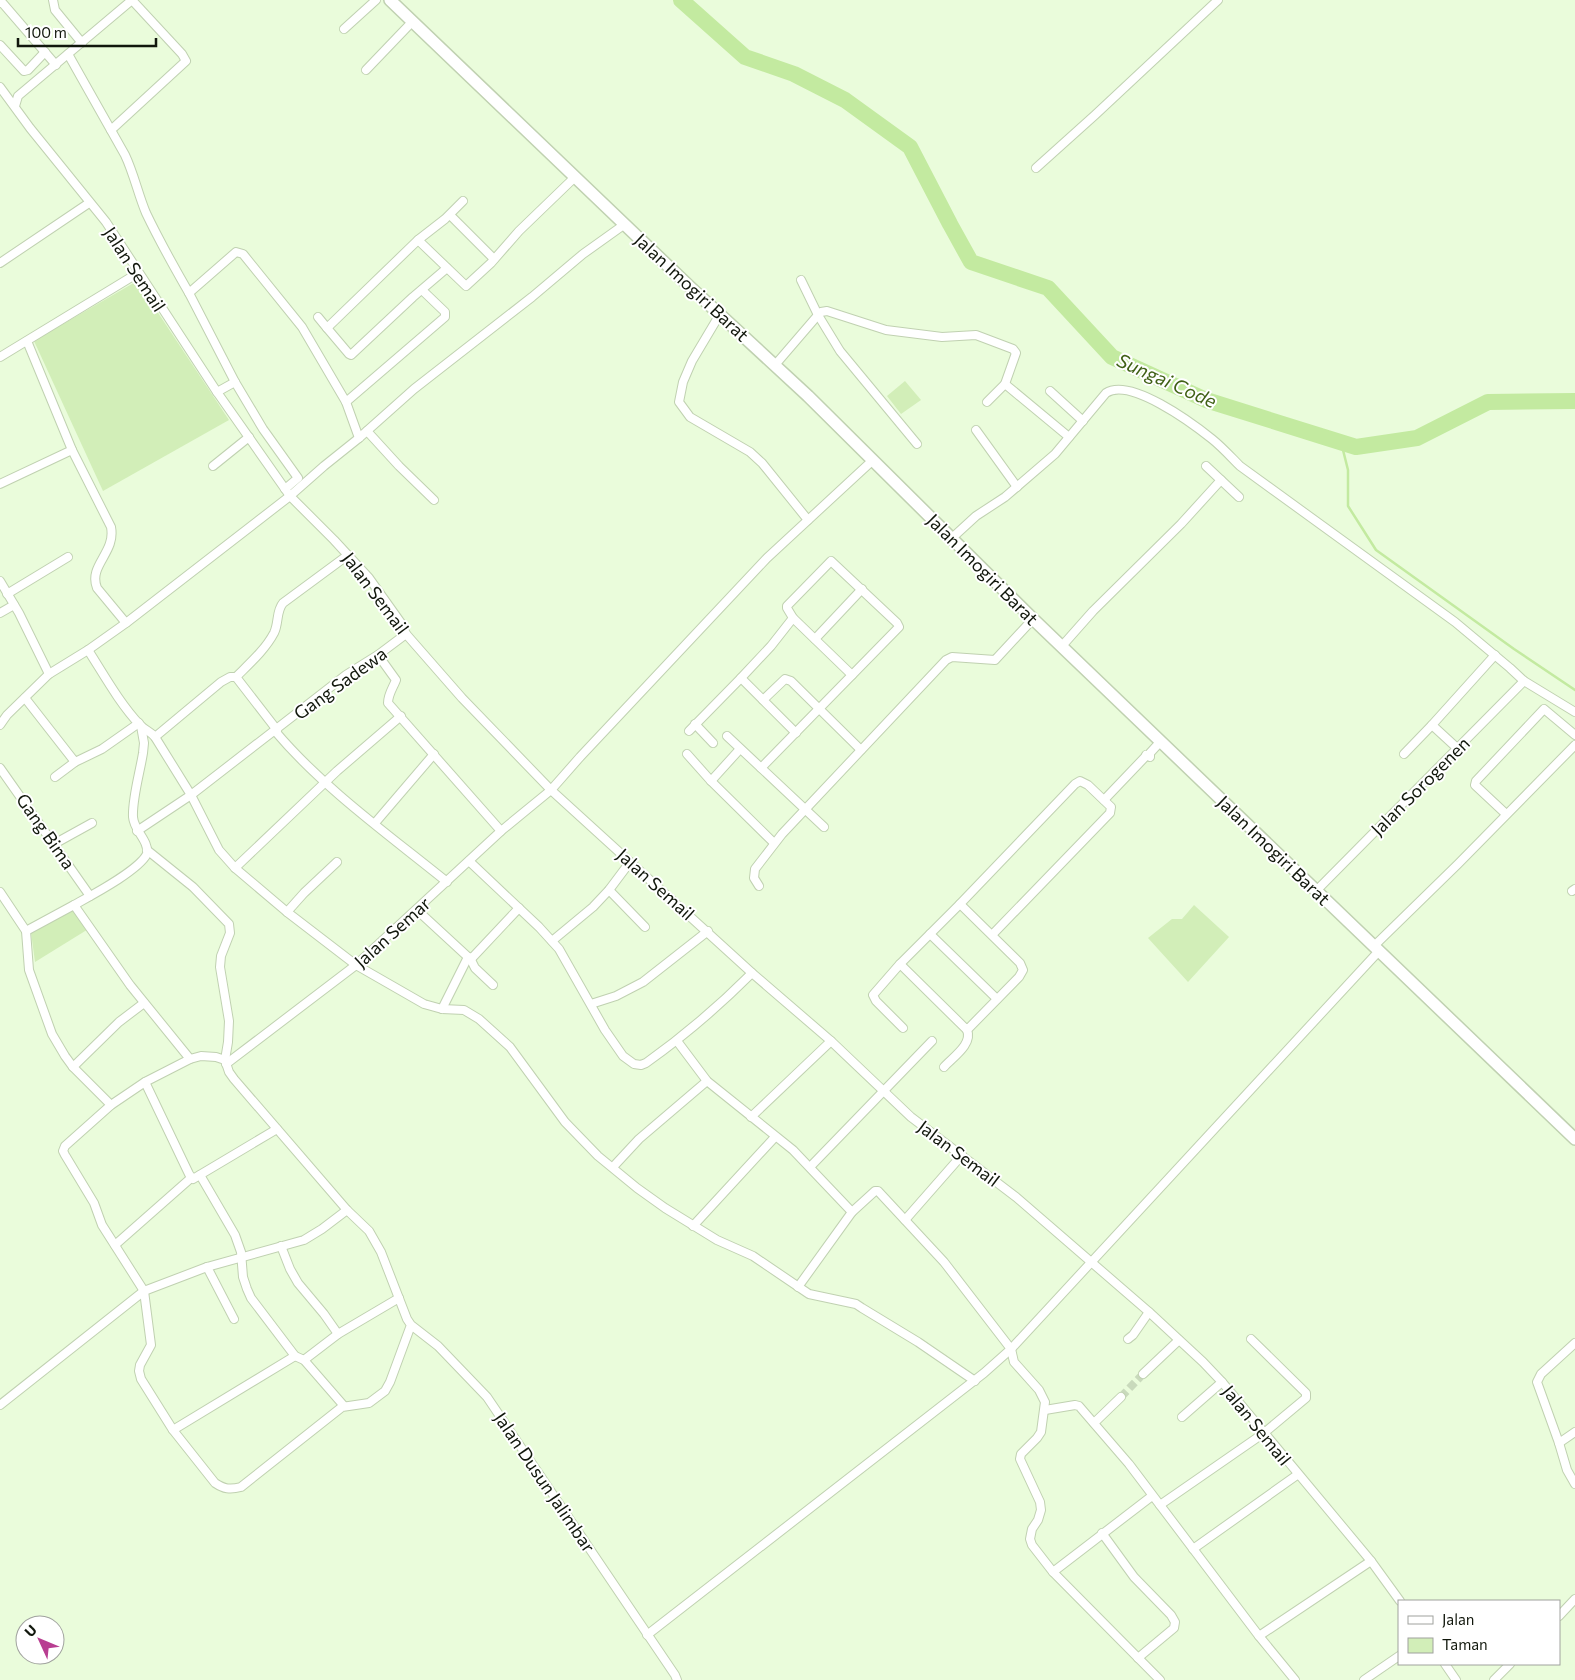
<svg xmlns="http://www.w3.org/2000/svg" width="1575" height="1680" font-family="Commissioner,sans-serif">
  <rect width="100%" height="100%" fill="#eafcdb"/>
  <g fill="#d2eeb8">
    <path d="M137 281 229 420 103 491 34 341Z"/>
    <path d="M905 381 921 400 901 414 887 396Z"/>
    <path d="M1194 905 1229 937 1188 982 1148 938 1172 919H1182Z"/>
    <path d="M74 908 90 928 35 962 31 932Z"/>
  </g>
  <g fill="none" stroke-linecap="round" stroke-linejoin="round">
    <path stroke="#c3eaa0" stroke-width="2.5" d="M1341 442 1348 470V506L1376 550 1514 649 1575 690"/>
    <path stroke="#c3eaa0" stroke-width="16" d="M681 0 745 57 794 74 845 100 910 147 950 224 971 262 1048 288 1112 357 1206 400 1356 447 1417 438 1488 402 1575 401"/>
    <path stroke="#c9dabc" stroke-width="8" stroke-dasharray="8 4" stroke-linecap="butt" d="M1121 1397 1143 1374"/>
    <defs>
      <g id="street">
        <path d="M0 0 56 65"/>
        <path d="M53 0 55 10 82 43"/>
        <path d="M344 29 376 0"/>
        <path d="M0 45 24 71 28 70 45 52"/>
        <path d="M68 54 125 155C134 174 138 194 146 213 159 240 174 267 189 293L236 252 243 254 302 327 346 402 359 438"/>
        <path d="M366 70 412 22"/>
        <path d="M0 87 30 128 106 222 217 392 290 496 334 540 369 578 401 623 406 634 462 698 551 790 752 973 831 1041 911 1117 1016 1197 1149 1312 1203 1362 1222 1382 1371 1561 1400 1601"/>
        <path d="M15 106 18 96 132 0"/>
        <path d="M111 130 186 61 182 54 132 0"/>
        <path d="M1036 168 1095 115 1218 0"/>
        <path d="M450 215 494 259"/>
        <path d="M418 240 466 286 491 263 519 231 575 177"/>
        <path d="M0 263 89 203"/>
        <path d="M801 280 818 315 840 351 917 444"/>
        <path d="M189 293 235 382 263 429 298 478 285 489"/>
        <path d="M720 314 692 361 683 382 679 402 690 417 750 452 762 463 808 520"/>
        <path d="M318 317 327 328 418 240 445 219 463 201"/>
        <path d="M327 328 349 354 351 355 413 297 447 268"/>
        <path d="M27 341 72 450 111 527C116 553 88 565 97 588L126 623"/>
        <path d="M0 357 138 273"/>
        <path d="M775 365 818 315 821 312 827 311 886 330 942 337 976 335 1013 349 1016 353 1005 384 987 402"/>
        <path d="M1005 384 1069 437"/>
        <path d="M1050 391 1083 421"/>
        <path d="M217 392 235 382"/>
        <path d="M346 402 445 317V312L422 290"/>
        <path d="M976 430 1017 487"/>
        <path d="M367 431 399 466 434 500"/>
        <path d="M213 466 249 437"/>
        <path d="M1206 466 1239 497"/>
        <path d="M0 484 72 450"/>
        <path d="M952 538 976 516 1005 497 1055 454 1106 393C1130 377 1192 423 1212 439 1222 447 1231 457 1240 466L1455 622 1510 668 1524 681 1575 712"/>
        <path d="M0 581 19 613 49 674"/>
        <path d="M7 594 68 557"/>
        <path d="M0 613 14 605"/>
        <path d="M793 618 852 675"/>
        <path d="M815 639 862 589"/>
        <path d="M1062 646 1093 611 1181 524 1221 480"/>
        <path d="M88 650C104 675 120 704 140 725 145 730 151 732 155 737L191 795 219 850 235 868 287 912 356 965 424 1004 442 1009 464 1010 479 1019 510 1047 565 1122 598 1156 637 1188 665 1208 717 1240 753 1256 809 1294 856 1304 862 1308 918 1342 975 1381"/>
        <path d="M378 655 396 680C393 688 388 694 388 703L501 831"/>
        <path d="M236 677C249 664 265 650 274 633 279 623 276 611 283 603L348 555"/>
        <path d="M741 678 763 700"/>
        <path d="M25 698 75 762 102 749 139 723"/>
        <path d="M695 724 713 743"/>
        <path d="M0 725 7 715 49 674 88 650 126 623 290 496 324 466 359 438 414 389 532 297 583 254 625 224"/>
        <path d="M1432 725 1495 655"/>
        <path d="M141 726 144 743 143 753C140 772 132 799 133 817 134 831 149 840 147 854 138 871 92 895 74 905L130 985 190 1059"/>
        <path d="M275 731C323 788 389 835 447 882"/>
        <path d="M689 731 741 678 771 646 793 618 787 608V606L831 561 897 623 899 627 761 768"/>
        <path d="M796 733 763 700 785 679 791 681 861 750"/>
        <path d="M727 736 824 827"/>
        <path d="M155 737 221 682 230 677H236L277 730"/>
        <path d="M687 754 711 781 774 843"/>
        <path d="M1404 754 1432 725 1457 748"/>
        <path d="M1146 755 1150 757V753L1161 741"/>
        <path d="M0 768 90 896"/>
        <path d="M55 777 75 762"/>
        <path d="M711 781 740 749"/>
        <path d="M1104 800 1146 756"/>
        <path d="M1506 814 1475 785 1476 781 1544 709 1575 735"/>
        <path d="M375 823 434 754"/>
        <path d="M137 831 191 795 346 675 378 655 406 634"/>
        <path d="M54 844 92 823"/>
        <path d="M147 850 193 887 229 924 230 933 221 956 220 967 229 1021 228 1042 225 1060"/>
        <path d="M469 861 539 927 559 949 605 1030 623 1056 634 1064 641 1065 646 1063C684 1036 719 1006 752 973"/>
        <path d="M235 868 337 771 401 716"/>
        <path d="M759 886 754 878 755 869 782 834 946 660 952 657 995 660 1033 619"/>
        <path d="M609 890 645 927"/>
        <path d="M1316 891 1524 681"/>
        <path d="M1572 891 1575 889"/>
        <path d="M0 892 26 931 29 970 52 1034 65 1056 73 1067 111 1105"/>
        <path d="M417 910 468 957 472 958 519 908"/>
        <path d="M287 912 304 893 337 862"/>
        <path d="M26 931 74 905"/>
        <path d="M930 934 997 999"/>
        <path d="M552 941 593 907 609 890 630 862"/>
        <path d="M1374 946 1458 864 1575 745"/>
        <path d="M470 958 475 968 493 985"/>
        <path d="M900 964 967 1030 1019 977 1023 970 1020 963 960 904 1075 784 1080 781 1088 785 1111 807 1110 813 992 935"/>
        <path d="M591 1004 616 996 643 982 708 931"/>
        <path d="M442 1009 468 957"/>
        <path d="M903 1028 876 1001 873 995 900 964 960 904"/>
        <path d="M677 1041 707 1081 793 1150 852 1212 875 1191H878L944 1262 1011 1349 1014 1362 1039 1390 1045 1402 1041 1432 1037 1438 1021 1454 1020 1459 1040 1502 1041 1510 1038 1520 1032 1529 1030 1539 1032 1545 1053 1572 1160 1680"/>
        <path d="M226 1064 356 965 501 831 551 790 580 757 767 558 873 460"/>
        <path d="M73 1067 119 1022 144 1003"/>
        <path d="M944 1067C953 1057 973 1044 967 1030"/>
        <path d="M145 1082 189 1174 193 1179 277 1129"/>
        <path d="M751 1117 831 1041"/>
        <path d="M613 1167 639 1139 707 1081"/>
        <path d="M810 1167 932 1041"/>
        <path d="M200 1175 235 1235 241 1252 243 1277 247 1289 251 1298 295 1356 304 1360 344 1406"/>
        <path d="M905 1220 962 1155"/>
        <path d="M693 1226 775 1137"/>
        <path d="M115 1245 191 1178"/>
        <path d="M281 1246 290 1269 298 1283 324 1314 338 1334"/>
        <path d="M207 1267 234 1319"/>
        <path d="M798 1287 852 1212"/>
        <path d="M411 1325 390 1382 385 1391 369 1403 342 1407 241 1487C230 1490 224 1489 215 1483L173 1430 141 1379 139 1371 140 1365 151 1345 144 1291 102 1225 94 1203 65 1155 63 1151 65 1146 111 1105 145 1082 190 1059 201 1056 216 1057 225 1060 229 1072 234 1079 347 1210 369 1231 381 1252 407 1319 411 1325 438 1346 487 1397 675 1675 677 1680"/>
        <path d="M1128 1339 1133 1335 1149 1312"/>
        <path d="M1575 1343 1541 1374 1537 1382 1559 1443 1567 1470 1575 1484"/>
        <path d="M304 1360 338 1334 399 1298"/>
        <path d="M1143 1374 1179 1340"/>
        <path d="M0 1405 144 1291 207 1267 304 1240 322 1229 347 1210"/>
        <path d="M1045 1410 1075 1405 1079 1406 1129 1464 1259 1636 1295 1680"/>
        <path d="M1182 1417 1222 1382"/>
        <path d="M1094 1423 1121 1397"/>
        <path d="M173 1430 295 1356"/>
        <path d="M1559 1443 1575 1432"/>
        <path d="M1160 1505 1264 1433 1306 1398V1393L1251 1339"/>
        <path d="M1102 1533 1134 1577 1171 1615 1175 1622 1174 1628 1138 1658"/>
        <path d="M1193 1549 1297 1475"/>
        <path d="M1053 1572 1152 1496"/>
        <path d="M1559 1616 1575 1599"/>
        <path d="M647 1635 984 1373 1011 1349 1379 951"/>
        <path d="M1259 1636 1371 1561"/>
        <path d="M1445 1664 1456 1680"/>
        <path d="M1364 1680 1399 1656"/>
        <path d="M1494 1680 1510 1664"/>
      </g>
      <path id="secondary" d="M390 0 690 287 808 396 1033 619 1575 1139"/>
    </defs>
    <use href="#street" stroke="#c0d1b1" stroke-width="10"/>
    <use href="#secondary" stroke="#c0d1b1" stroke-width="14"/>
    <use href="#street" stroke="#fff" stroke-width="8"/>
    <use href="#secondary" stroke="#fff" stroke-width="11"/>
  </g>
  <g text-anchor="middle" dominant-baseline="central" stroke-width="4" stroke-linejoin="round" paint-order="stroke">
    <g font-size="18" fill="#11170c" stroke="#fff">
      <text transform="translate(135 269) rotate(57)">Jalan Semail</text>
      <text transform="translate(692 287) rotate(43)">Jalan Imogiri Barat</text>
      <text transform="translate(983 569) rotate(45)">Jalan Imogiri Barat</text>
      <text transform="translate(376 593) rotate(53)">Jalan Semail</text>
      <text transform="translate(340 683) rotate(-36)">Gang Sadewa</text>
      <text transform="translate(1420 786) rotate(-45)">Jalan Sorogenen</text>
      <text transform="translate(46 831) rotate(55)">Gang Bima</text>
      <text transform="translate(1274 850) rotate(44)">Jalan Imogiri Barat</text>
      <text transform="translate(656 884) rotate(42)">Jalan Semail</text>
      <text transform="translate(392 932) rotate(-42)">Jalan Semar</text>
      <text transform="translate(959 1153) rotate(37)">Jalan Semail</text>
      <text transform="translate(1257 1425) rotate(51)">Jalan Semail</text>
      <text transform="translate(545 1482) rotate(56)">Jalan Dusun Jalimbar</text>
    </g>
    <g font-size="19" font-style="italic" fill="#406116" stroke="#fff">
      <text transform="translate(1167 380) rotate(24)">Sungai Code</text>
    </g>
  </g>
  <rect x="1398" y="1600" width="162" height="65" fill="#ffffff" stroke="#a0a29e"/>
  <rect x="1408" y="1616" width="25" height="8" fill="#ffffff" stroke="#a0a29e"/>
  <text x="1442" y="1625" font-size="15" fill="#11170c">Jalan</text>
  <rect x="1408" y="1638" width="25" height="15" fill="#d2eeb8" stroke="#a0a29e"/>
  <text x="1442" y="1650" font-size="15" fill="#11170c">Taman</text>
  <g transform="translate(40 1640) rotate(314)"><circle r="24" fill="#ffffff" stroke="#a0a29e"/>
  <path d="M0-4L9 19L0 12L-9 19Z" fill="#b83e91"/>
  <text y="-8" font-size="14" font-weight="bold" text-anchor="middle" fill="#11170c">U</text>
  </g>
  <path d="M18 38v8h138v-8" fill="none" stroke="#11170c" stroke-width="2.5"/>
  <text x="25" y="38" font-size="15" fill="#11170c" stroke="#ffffff" stroke-width="4" paint-order="stroke">100 m</text>
</svg>
